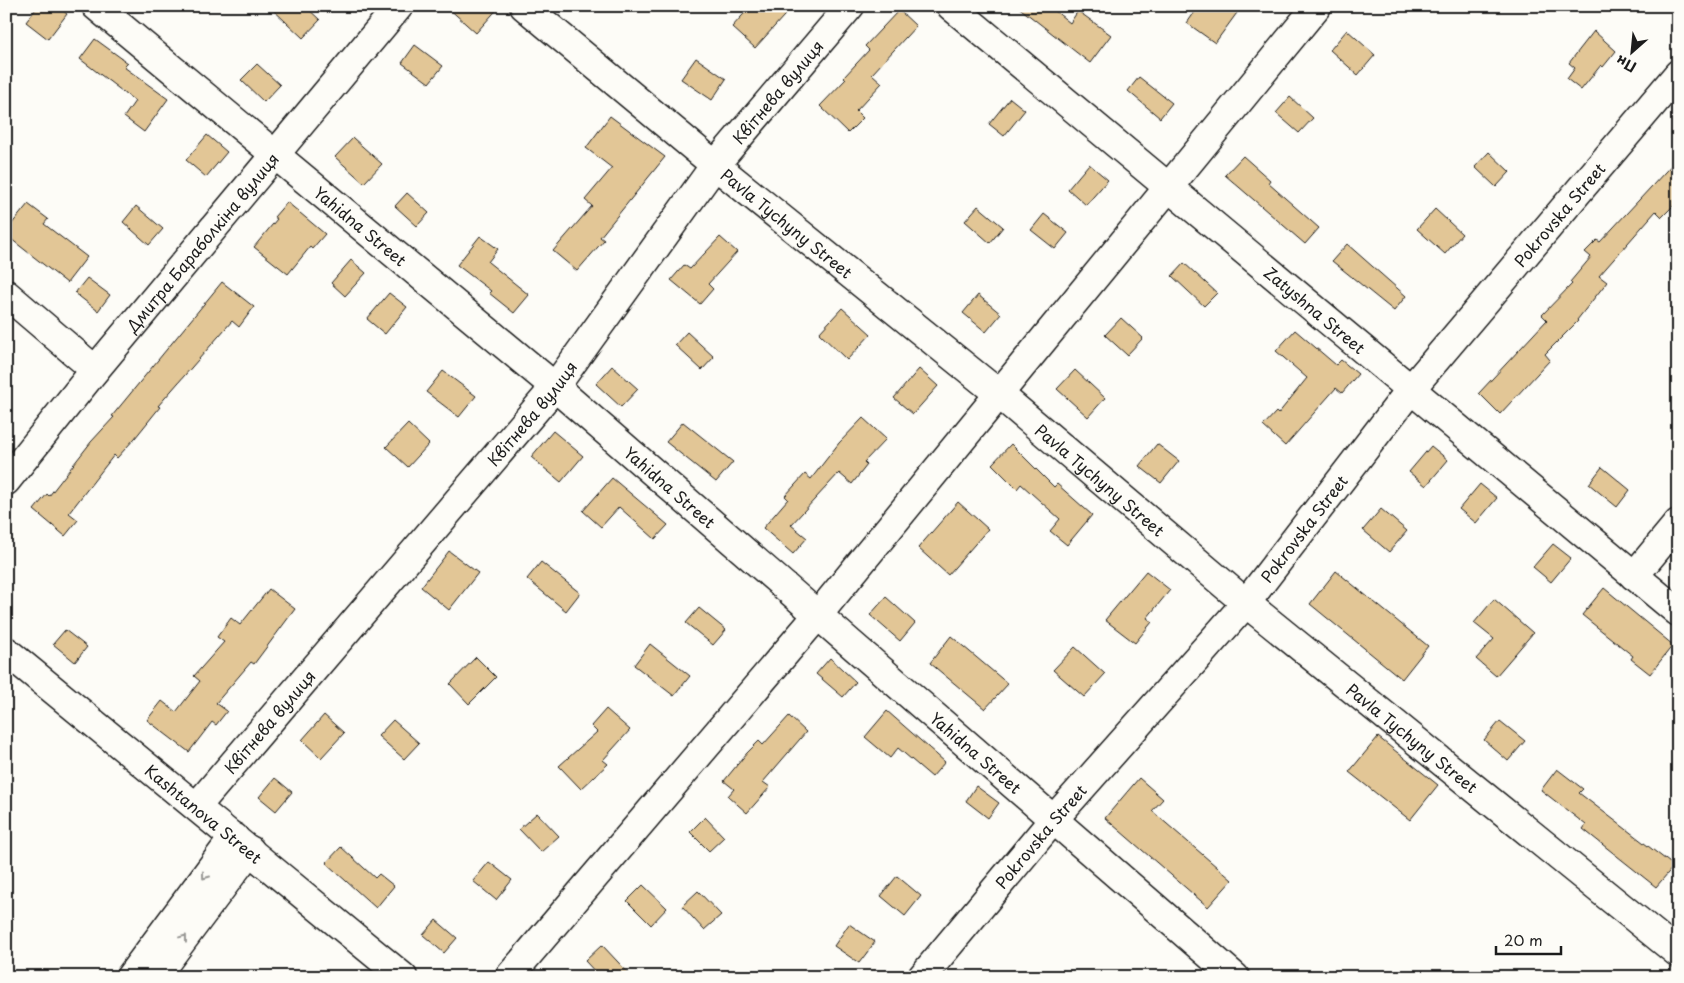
<svg xmlns="http://www.w3.org/2000/svg" width="1684" height="983" font-family="'Playpen Sans',sans-serif">
  <rect width="100%" height="100%" fill="#fdfcf7"/>
  <filter id="ink" filterUnits="userSpaceOnUse"><feTurbulence type="fractalNoise" baseFrequency=".02" numOctaves="2"/><feDisplacementMap in="SourceGraphic" scale="10" xChannelSelector="R" yChannelSelector="G"/><feConvolveMatrix kernelMatrix="1 2 1 2 8 2 1 2 1" color-interpolation-filters="sRGB"/></filter>
  <g filter="url(#ink)">
    <g fill="#e2c696" stroke="#1c1c1c">
      <path d="M38 6H57L67 14 48 39 26 22Z"/>
      <path d="M269 6H305L320 20 303 38Z"/>
      <path d="M446 6H500L476 33Z"/>
      <path d="M751 6H793L755 48 732 27Z"/>
      <path d="M1017 6H1049L1070 23 1078 11 1111 35 1090 63Z"/>
      <path d="M1199 6H1242L1215 43 1187 23Z"/>
      <path d="M899 10 916 26 872 74 882 83 856 111 863 118 848 133 820 106 846 79 844 77 869 50 865 46Z"/>
      <path d="M1347 30 1375 55 1358 75 1330 50Z"/>
      <path d="M1594 31 1616 51 1603 67 1601 65 1581 90 1567 79 1575 68 1569 63Z"/>
      <path d="M95 39 128 63 124 67 168 99 144 132 124 117 135 101 80 59Z"/>
      <path d="M415 45 443 66 429 83 402 63Z"/>
      <path d="M696 58 726 79 712 100 681 79Z"/>
      <path d="M257 64 280 85 264 102 241 80Z"/>
      <path d="M1139 77 1172 103 1160 118 1128 91Z"/>
      <path d="M1290 97 1313 118 1299 133 1276 113Z"/>
      <path d="M1010 98 1025 110 1004 136 989 124Z"/>
      <path d="M610 116 665 157 600 237 604 240 577 271 553 251 592 206 585 200 612 168 586 148Z"/>
      <path d="M207 135 227 152 206 177 186 160Z"/>
      <path d="M353 138 382 164 364 183 335 157Z"/>
      <path d="M1489 152 1510 172 1496 187 1475 167Z"/>
      <path d="M1243 156 1270 180 1268 183 1319 228 1305 244 1225 175Z"/>
      <path d="M1678 158V201L1662 217 1656 211 1599 276 1607 282 1577 320 1578 321 1545 354 1550 360 1500 414 1479 393 1547 320 1542 315 1572 284 1570 282 1591 257 1585 252 1597 240 1600 242Z"/>
      <path d="M1089 164 1108 180 1086 205 1068 189Z"/>
      <path d="M407 193 429 213 417 226 395 206Z"/>
      <path d="M287 202 325 234 312 249 310 247 288 274 254 247 277 219 274 217Z"/>
      <path d="M28 204 48 219 44 224 87 257 67 283 6 235V231Z"/>
      <path d="M136 206 163 229 149 245 123 222Z"/>
      <path d="M978 206 1003 227 990 243 965 221Z"/>
      <path d="M1435 209 1462 234 1445 254 1417 229Z"/>
      <path d="M1044 214 1068 233 1055 249 1031 230Z"/>
      <path d="M480 236 498 249 488 262 529 295 514 313 489 293 491 291 457 265Z"/>
      <path d="M720 237 737 252 708 284 713 289 700 304 671 280 684 265 690 269Z"/>
      <path d="M1347 244 1406 296 1394 311 1332 261Z"/>
      <path d="M351 260 366 273 345 296 331 283Z"/>
      <path d="M1184 263 1217 293 1204 306 1172 276Z"/>
      <path d="M87 278 110 295 98 311 75 293Z"/>
      <path d="M222 282 254 307 239 327 232 321 158 406 160 407 135 438 117 458 114 455 69 513 78 520 65 536 34 510 47 494 49 496 91 442 114 417 112 416Z"/>
      <path d="M389 293 407 307 385 334 367 319Z"/>
      <path d="M978 295 1001 314 986 332 963 313Z"/>
      <path d="M842 308 871 334 847 360 819 333Z"/>
      <path d="M1121 318 1143 338 1127 355 1105 335Z"/>
      <path d="M1295 330 1336 365 1341 360 1358 374 1342 393 1336 388 1285 446 1263 426 1276 412 1278 414 1307 378 1276 351Z"/>
      <path d="M687 332 714 357 702 370 675 345Z"/>
      <path d="M612 366 638 389 621 407 596 384Z"/>
      <path d="M919 369 938 386 913 414 894 398Z"/>
      <path d="M1075 370 1105 398 1088 417 1057 389Z"/>
      <path d="M443 371 476 396 459 417 426 392Z"/>
      <path d="M863 418 886 439 864 462 867 465 852 484 839 473 791 525 807 538 793 554 763 528 788 499 785 496 805 474 811 479 839 443Z"/>
      <path d="M683 422 733 462 716 482 666 442Z"/>
      <path d="M408 424 429 444 408 467 386 447Z"/>
      <path d="M553 431 583 456 561 482 531 457Z"/>
      <path d="M1011 444 1054 487 1057 484 1092 515 1067 545 1050 531 1060 519 1021 484 1017 489 992 464Z"/>
      <path d="M1157 444 1179 461 1161 483 1139 466Z"/>
      <path d="M1431 446 1448 460 1426 486 1409 472Z"/>
      <path d="M1602 467 1630 490 1617 507 1589 484Z"/>
      <path d="M612 478 668 525 655 539 619 507 601 527 583 511Z"/>
      <path d="M1480 484 1497 498 1476 523 1459 509Z"/>
      <path d="M958 502 988 529 948 575 918 548Z"/>
      <path d="M1381 509 1407 531 1389 552 1363 530Z"/>
      <path d="M1553 544 1571 558 1551 582 1533 567Z"/>
      <path d="M449 551 478 573 449 610 421 587Z"/>
      <path d="M541 562 580 593 566 611 527 579Z"/>
      <path d="M1146 571 1170 590 1147 618 1152 622 1135 643 1105 620Z"/>
      <path d="M1336 571 1428 646 1402 679 1310 604Z"/>
      <path d="M1604 588 1673 645 1650 674 1631 659 1633 656 1582 615Z"/>
      <path d="M269 589 295 609 254 664 251 662 216 703 227 711 216 725 212 722 189 752 147 720 162 701 176 712 200 681 194 676 224 642 217 637 231 618 240 625Z"/>
      <path d="M886 597 915 623 900 641 870 615Z"/>
      <path d="M1494 599 1533 633 1496 676 1476 659 1494 639 1474 623Z"/>
      <path d="M699 608 726 630 713 645 686 623Z"/>
      <path d="M65 630 87 647 75 662 53 644Z"/>
      <path d="M951 636 1008 684 985 709 930 663Z"/>
      <path d="M650 644 690 676 674 696 634 665Z"/>
      <path d="M1075 647 1105 674 1084 697 1053 670Z"/>
      <path d="M476 657 496 677 469 704 450 684Z"/>
      <path d="M830 658 856 682 843 697 816 674Z"/>
      <path d="M606 709 630 730 603 760 608 764 581 789 559 766 597 732 591 726Z"/>
      <path d="M887 711 945 762 932 777 898 748 890 758 865 737Z"/>
      <path d="M324 715 344 733 321 758 302 740Z"/>
      <path d="M789 716 806 732 763 782 770 787 747 813 728 796 734 789 724 781 747 753 759 741 763 745Z"/>
      <path d="M393 720 419 743 404 759 378 736Z"/>
      <path d="M1500 721 1525 741 1508 761 1484 740Z"/>
      <path d="M1378 737 1438 785 1410 820 1349 772Z"/>
      <path d="M1557 769 1583 789 1579 793 1674 866 1656 887 1583 829 1586 825 1541 790Z"/>
      <path d="M275 778 292 792 276 811 259 797Z"/>
      <path d="M1139 778 1163 799 1152 811 1232 880 1208 907 1105 818Z"/>
      <path d="M976 786 999 803 988 818 966 801Z"/>
      <path d="M537 813 559 836 541 852 519 829Z"/>
      <path d="M705 817 724 837 709 851 690 832Z"/>
      <path d="M341 847 375 878 379 874 394 886 376 908 326 863Z"/>
      <path d="M489 862 512 880 496 900 473 881Z"/>
      <path d="M897 876 921 896 905 916 881 896Z"/>
      <path d="M643 885 667 908 651 925 627 901Z"/>
      <path d="M698 891 721 915 704 930 682 906Z"/>
      <path d="M436 920 457 938 444 953 423 935Z"/>
      <path d="M849 924 875 942 859 963 834 946Z"/>
      <path d="M602 945 632 977H600L585 961Z"/>
    </g>
    <g fill="none" stroke-linecap="round" stroke-linejoin="round">
      <defs>
        <g id="minor">
          <path id="s1" d="M96 6 555 387 1235 977"/>
          <path id="s2" d="M524 6 715 165 999 394 1246 603 1678 953"/>
          <path id="s3" d="M951 6 1678 612"/>
          <path d="M6 294 95 370"/>
          <path id="s4" d="M6 481 95 370 399 6"/>
          <path d="M1634 576 1678 523"/>
          <path id="s5" d="M6 651 403 977"/>
          <path id="s6" d="M197 806 555 387 715 165 850 6"/>
          <path d="M130 977 234 837"/>
          <path d="M155 977 250 850"/>
          <path d="M509 977 817 616 1317 6"/>
          <path id="s7" d="M922 977 1053 820 1246 603 1411 389 1678 74"/>
        </g>
      </defs>
      <use href="#minor" stroke="#1c1c1c" stroke-width="31"/>
      <use href="#minor" stroke="#fdfcf7" stroke-width="28"/>
    </g>
    <defs><path id="oneway-chevron" d="M-2-3.5L2.5 0L-2 3.5" fill="none" stroke-width="1.6" stroke-linecap="round" stroke-linejoin="round" transform="scale(1.25)"/></defs>
    <g stroke="#989794">
      <use href="#oneway-chevron" transform="translate(205 876) rotate(126)"/>
      <use href="#oneway-chevron" transform="translate(184 938) rotate(-53)"/>
    </g>
  </g>
  <g text-anchor="middle" dominant-baseline="central" stroke-width="4" stroke-linejoin="round" paint-order="stroke">
    <g font-size="16" fill="#1c1c1c" stroke="#fdfcf7">
      <text stroke="none"><textPath href="#s6" startOffset="921">Квітнева вулиця</textPath></text>
      <text stroke="none"><textPath href="#s7" startOffset="994">Pokrovska Street</textPath></text>
      <text stroke="none"><textPath href="#s2" startOffset="341">Pavla Tychyny Street</textPath></text>
      <text stroke="none"><textPath href="#s1" startOffset="344">Yahidna Street</textPath></text>
      <text stroke="none"><textPath href="#s4" startOffset="309">Дмитра Бараболкіна вулиця</textPath></text>
      <text stroke="none"><textPath href="#s3" startOffset="474">Zatyshna Street</textPath></text>
      <text stroke="none"><textPath href="#s6" startOffset="516">Квітнева вулиця</textPath></text>
      <text stroke="none"><textPath href="#s2" startOffset="746">Pavla Tychyny Street</textPath></text>
      <text stroke="none"><textPath href="#s1" startOffset="749">Yahidna Street</textPath></text>
      <text stroke="none"><textPath href="#s7" startOffset="589">Pokrovska Street</textPath></text>
      <text stroke="none"><textPath href="#s6" startOffset="111">Квітнева вулиця</textPath></text>
      <text stroke="none"><textPath href="#s2" startOffset="1151">Pavla Tychyny Street</textPath></text>
      <text stroke="none"><textPath href="#s1" startOffset="1154">Yahidna Street</textPath></text>
      <text stroke="none"><textPath href="#s5" startOffset="256">Kashtanova Street</textPath></text>
      <text stroke="none"><textPath href="#s7" startOffset="184">Pokrovska Street</textPath></text>
    </g>
  </g>
  <rect width="1684" height="983" fill="none" stroke="#fdfcf7" stroke-width="25"/>
  <rect x="12" y="12" width="1659" height="958" fill="none" stroke="#1c1c1c" stroke-width="2" filter="url(#ink)"/>
  <g transform="translate(1632 52) rotate(207)" stroke="#fdfcf7" stroke-width="4" paint-order="stroke">
  <path d="M0-4L9 19L0 12L-9 19Z" fill="#1c1c1c"/>
  <text y="-8" font-size="14" font-weight="bold" text-anchor="middle" fill="#1c1c1c">Пн</text>
  </g>
  <path d="M1496 946v8h65v-8" fill="none" stroke="#1c1c1c" stroke-width="2.5"/>
  <text x="1504" y="946" font-size="15" fill="#1c1c1c" stroke="#fdfcf7" stroke-width="4" paint-order="stroke">20 m</text>
</svg>
